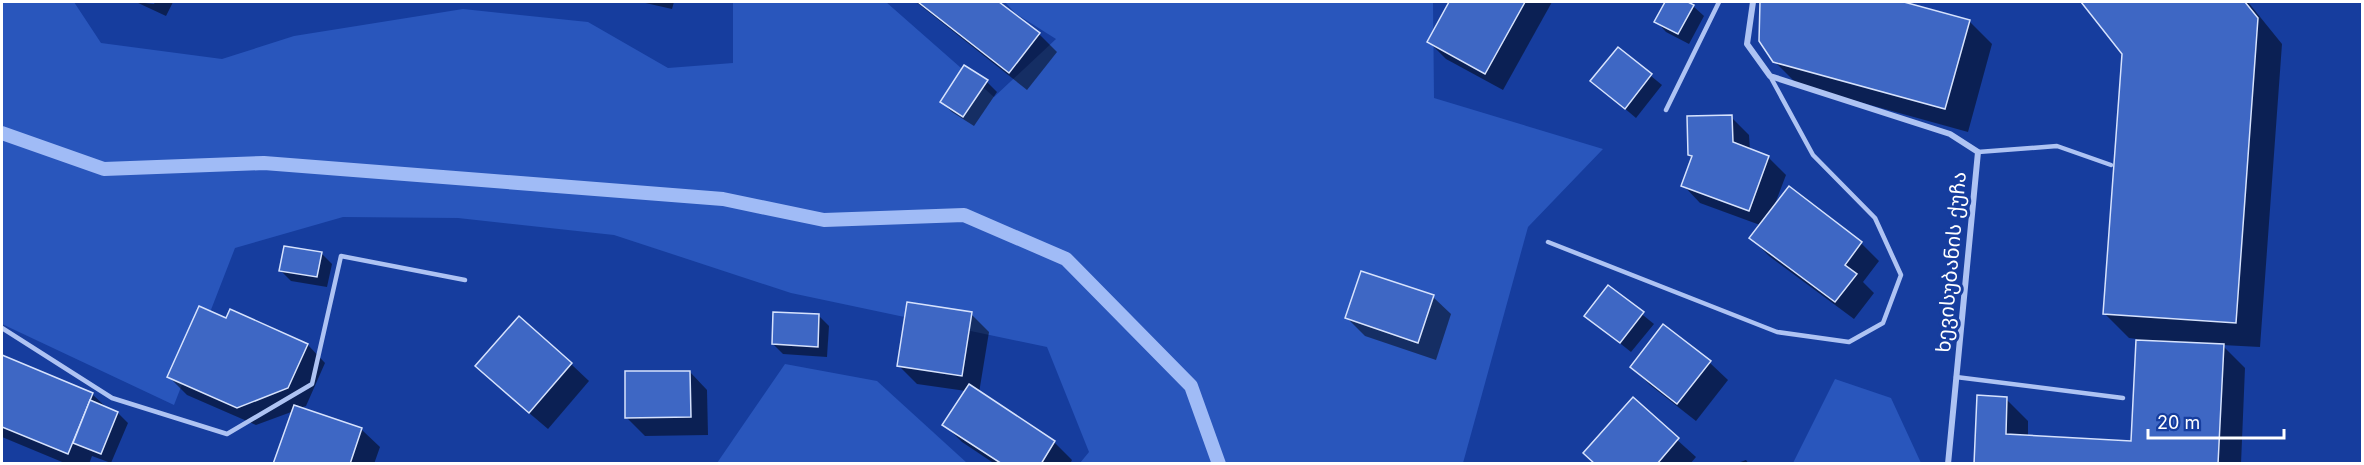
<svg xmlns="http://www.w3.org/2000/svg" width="2364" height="465" font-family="Inter,'Noto Sans Georgian',sans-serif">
  <rect width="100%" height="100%" fill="#163d9e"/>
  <g fill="#2956bc">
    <path d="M2 2H74L101 43 222 59 294 36 463 9 588 22 668 68 733 63V2H886L994 97 1056 39 1015 13 1005 2H1433L1434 98 1603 149 1528 227 1463 463H1080L1089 452 1047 347 791 293 614 235 458 218 343 217 235 248 174 405 2 324Z"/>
    <path d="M785 364 877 381 967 463H717Z"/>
    <path d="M1835 379 1891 398 1921 463H1793Z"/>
  </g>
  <g fill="#0007">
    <path d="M136 2 154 4 155 2H173L166 16Z"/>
    <path d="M641 2H674L672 9Z"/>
    <path d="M916 2H997L1039 34 1057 52 1027 90Z"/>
    <path d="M1451 2H1552L1503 90 1446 59 1428 41Z"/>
    <path d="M1667 2H1685L1693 6 1704 16 1689 44 1666 32 1656 21Z"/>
    <path d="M1761 2H1898L1969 21 1992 44 1968 132 1798 85 1774 61Z"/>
    <path d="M2083 2H2248L2282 44 2260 347 2222 345 2245 368 2241 464H1975L2006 399 2028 421V437L2133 442 2137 339 2129 338 2105 314 2124 54Z"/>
    <path d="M1618 49 1662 85 1636 118 1592 81Z"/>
    <path d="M987 82 997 92 974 126 952 112 941 102Z"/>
    <path d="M1731 117 1749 135 1750 150 1769 158 1786 175 1775 204 1861 243 1879 261 1863 282 1874 293 1854 319 1769 256 1751 238 1760 225 1700 203 1683 185 1693 158 1689 155Z"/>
    <path d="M322 254 332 264 327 287 291 281 281 271Z"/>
    <path d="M1608 287 1654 324 1631 352 1586 316Z"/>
    <path d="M1433 297 1451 314 1436 360 1365 336 1347 318Z"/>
    <path d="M971 314 989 332 979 393 1054 442 1072 460 1070 464H995L962 442 944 424 966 391 917 384 899 366Z"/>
    <path d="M819 316 829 326 827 357 783 354 773 344Z"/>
    <path d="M227 320 308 345 325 363 306 406 300 408 362 430 380 447 374 464H275L294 411 256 425 187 395 169 377Z"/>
    <path d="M1663 327 1710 363 1728 380 1696 421 1650 385 1632 367Z"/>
    <path d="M2 357 92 394 107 408 118 413 128 423 111 463 92 456 89 464H67L2 437Z"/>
    <path d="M571 364 589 381 548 429 495 384Z"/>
    <path d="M690 372 707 390 708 435 645 436 627 418Z"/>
    <path d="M1633 400 1696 457 1690 464H1596Z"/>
    <path d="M1746 460 1749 464H1735Z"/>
  </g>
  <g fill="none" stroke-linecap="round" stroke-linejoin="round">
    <path stroke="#a0bbf6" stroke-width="14" d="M2 133 104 169 264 163 723 199 824 220 964 215 1066 259 1191 386 1219 464"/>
  </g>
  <g fill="#3e67c4" stroke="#d6e2fd" stroke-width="1.5">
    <path d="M918 2H999L1040 33 1009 73Z"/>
    <path d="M1449 2H1525L1485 74 1427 42Z"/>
    <path d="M1665 2H1688L1694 5 1678 34 1654 22Z"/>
    <path d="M1760 2H1904L1970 20 1945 109 1773 62 1759 41Z"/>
    <path d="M2081 2H2245L2258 18 2236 323 2103 314 2122 54Z"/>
    <path d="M1618 47 1652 74 1625 109 1590 81Z"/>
    <path d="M964 65 988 80 963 117 940 102Z"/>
    <path d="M1732 115 1733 142 1769 156 1749 211 1681 186 1692 156 1688 155 1687 116Z"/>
    <path d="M1789 186 1862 242 1845 265 1857 274 1835 302 1749 238Z"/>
    <path d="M284 246 322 252 317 277 279 271Z"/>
    <path d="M1361 271 1434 295 1418 343 1345 318Z"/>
    <path d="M1608 285 1644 312 1620 343 1584 316Z"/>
    <path d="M907 302 972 312 962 376 897 366Z"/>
    <path d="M199 306 226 318 230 309 308 344 288 388 237 408 167 377Z"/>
    <path d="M773 312 819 314 818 347 772 344Z"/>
    <path d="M519 316 572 363 529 413 475 366Z"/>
    <path d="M1663 324 1711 361 1677 404 1630 367Z"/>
    <path d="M2136 340 2224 344 2218 464H1974L1977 395 2007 397 2006 434 2131 441Z"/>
    <path d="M2 355 93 393 68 454 2 427Z"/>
    <path d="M625 371H690L691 417 625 418Z"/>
    <path d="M969 384 1055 441 1041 464H1002L942 425Z"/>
    <path d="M1633 397 1679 438 1657 464H1595L1583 453Z"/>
    <path d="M90 400 118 412 101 454 73 443Z"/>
    <path d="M294 405 362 428 350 464H273Z"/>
  </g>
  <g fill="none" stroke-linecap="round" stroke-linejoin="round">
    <g stroke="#aec3f3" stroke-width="4.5">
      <path d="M1666 110 1719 2"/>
      <path d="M1978 152 2057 146 2111 165"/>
      <path d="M1548 242 1777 332 1849 342 1883 323 1901 275 1875 218 1813 155 1770 76"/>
      <path d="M2 328 112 398 227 434 312 384 341 256 465 280"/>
      <path d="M1956 377 2123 398"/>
    </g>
    <path stroke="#aec3f3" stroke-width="6" d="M1753 2 1747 44 1770 76 1950 134 1978 152 1948 464"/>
  </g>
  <g text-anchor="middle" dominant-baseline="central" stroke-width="6" stroke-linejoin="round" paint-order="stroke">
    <g font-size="20" fill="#fff" stroke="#163d9e">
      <text transform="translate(1951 262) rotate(-85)">ხევისუბანის ქუჩა</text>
    </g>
  </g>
  <rect width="2364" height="465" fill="none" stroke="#ffffff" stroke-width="6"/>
  <path d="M2148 429v9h136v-9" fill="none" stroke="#ffffff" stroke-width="3"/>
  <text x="2157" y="429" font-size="18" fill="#ffffff" stroke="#163d9e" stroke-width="4.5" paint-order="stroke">20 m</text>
</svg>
